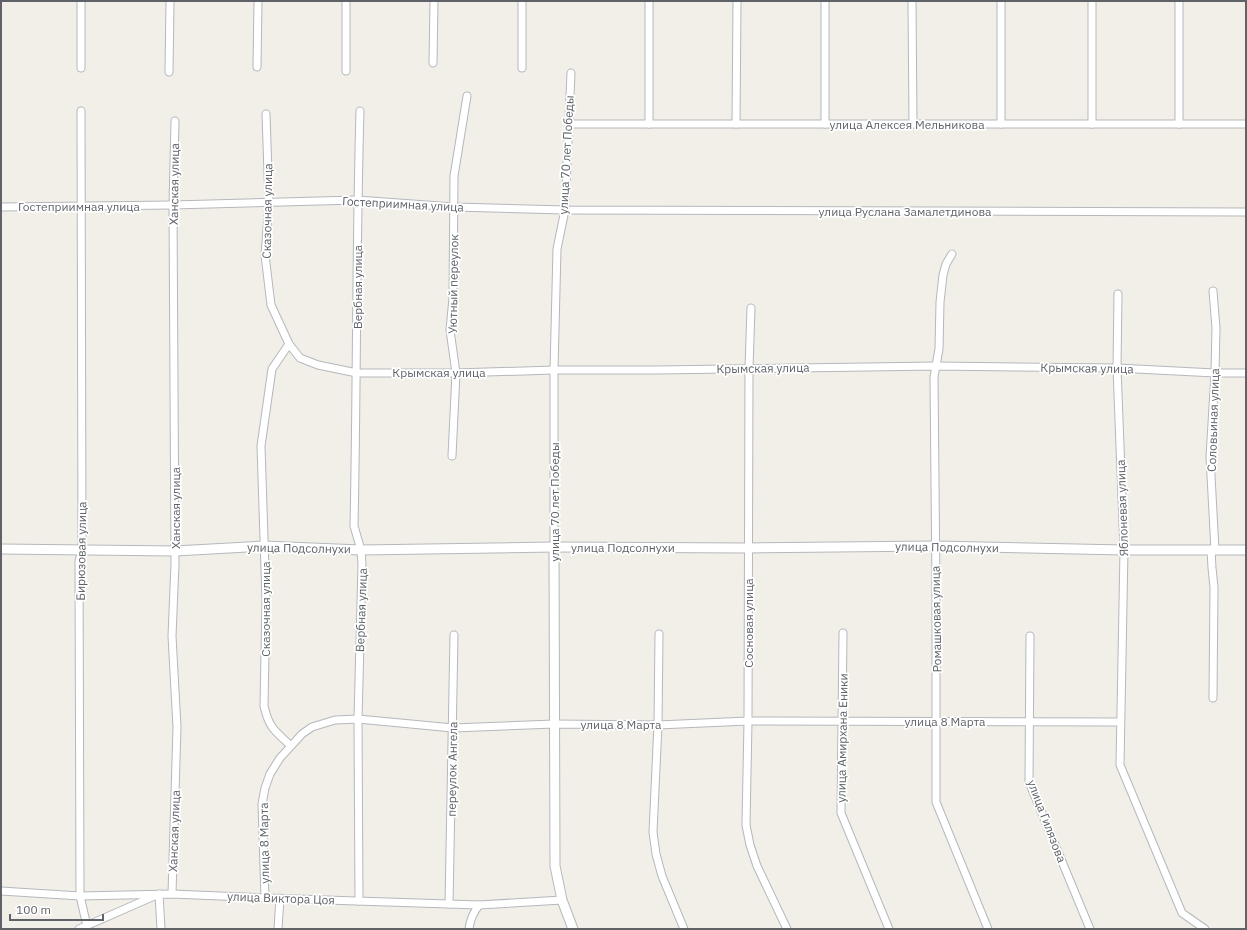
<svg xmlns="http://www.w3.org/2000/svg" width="1247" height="930" font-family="'IBM Plex Sans',sans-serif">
  <rect width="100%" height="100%" fill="#f1efe8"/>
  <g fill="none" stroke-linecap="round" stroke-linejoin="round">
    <defs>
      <g id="minor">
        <path d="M825 1V124"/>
        <path d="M912 1 913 124"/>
        <path d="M1092 1V124"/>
        <path d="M433 63 434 1"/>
        <path d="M257 67 258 1"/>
        <path d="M81 68V1"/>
        <path d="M522 68V1"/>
        <path d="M346 71V1"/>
        <path d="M169 72 170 1"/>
        <path d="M81 111 82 550 79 561 80 896 87 926 86 929"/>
        <path d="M266 114 269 202 265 255 271 305 289 344 300 358 318 365 357 373H456L554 370H657L936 366 1117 368 1215 373H1246"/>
        <path d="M569 124H1246"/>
        <path d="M649 124V1"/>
        <path d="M736 124 737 1"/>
        <path d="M1001 124V1"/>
        <path d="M1179 124V1"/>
        <path d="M1 207 173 205 357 200 454 207 565 210 1246 212"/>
        <path d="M952 254 946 264 943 275 940 302 939 349 934 377 936 587V802L988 929"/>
        <path d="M1213 291 1216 328 1215 373 1210 457 1215 550"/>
        <path d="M1118 294 1117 368 1124 550 1120 765 1182 913 1205 929"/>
        <path d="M751 308 749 368 748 721 746 825 750 845 757 866 787 929"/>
        <path d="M289 344 272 369 261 446 266 600 264 706C269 728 275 731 290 745"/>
        <path d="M452 456 456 373 450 330 453 298 454 176 467 96"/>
        <path d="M554 547V370L557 249 565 210 571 73"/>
        <path d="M1211 550 1212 568 1214 587 1213 698"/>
        <path d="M843 633 841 813 889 929"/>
        <path d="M659 634 658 725 653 832 656 854 662 876 684 929"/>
        <path d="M1030 636 1029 782 1090 929"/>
        <path d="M1 891 80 896 172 894 265 898 479 905 562 900"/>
        <path d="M172 894 177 727 172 636 175 564 173 205 175 121"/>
        <path d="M265 898 262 804 265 788 270 774 280 758 302 734 312 727 335 720 358 719 453 728 554 724 658 725 748 721 1120 722"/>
        <path d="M359 901 358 719 362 564 361 550 354 526C357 387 356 249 360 111"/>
        <path d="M449 904 454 635"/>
        <path d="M79 929 159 894 161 929"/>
        <path d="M278 929 280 898"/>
        <path d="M469 929C470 919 473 913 479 905"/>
      </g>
      <g id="tertiary">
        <path d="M554 547 555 866 562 900 573 929"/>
        <path d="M1 549 175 551 263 546 361 550 554 547 748 548 935 546 1124 550H1246"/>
      </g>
    </defs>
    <use href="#minor" stroke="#b5b8bc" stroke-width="9"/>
    <use href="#tertiary" stroke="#b5b8bc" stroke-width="11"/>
    <use href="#minor" stroke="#fff" stroke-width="7"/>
    <use href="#tertiary" stroke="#fff" stroke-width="9"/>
  </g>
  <g text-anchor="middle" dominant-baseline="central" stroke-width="3.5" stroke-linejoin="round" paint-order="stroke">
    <g font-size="12" fill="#5f6368" stroke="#fff">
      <text x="907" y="124">улица Алексея Мельникова</text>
      <text transform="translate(566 155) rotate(-87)">улица 70 лет Победы</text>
      <text transform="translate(174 184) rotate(-89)">Ханская улица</text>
      <text transform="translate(403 204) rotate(3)">Гостеприимная улица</text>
      <text x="79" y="206">Гостеприимная улица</text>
      <text transform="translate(267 211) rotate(-89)">Сказочная улица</text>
      <text x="905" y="211">улица Руслана Замалетдинова</text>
      <text transform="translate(453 284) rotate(-89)">Уютный переулок</text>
      <text transform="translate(357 287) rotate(-90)">Вербная улица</text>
      <text transform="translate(763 368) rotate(-1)">Крымская улица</text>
      <text transform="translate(1087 368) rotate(1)">Крымская улица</text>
      <text x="439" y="372">Крымская улица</text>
      <text transform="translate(1213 420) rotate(-88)">Соловьиная улица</text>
      <text transform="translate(554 502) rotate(-90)">улица 70 лет Победы</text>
      <text transform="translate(175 508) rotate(-90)">Ханская улица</text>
      <text transform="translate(1122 508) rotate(-92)">Яблоневая улица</text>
      <text x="623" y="547">улица Подсолнухи</text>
      <text transform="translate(947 547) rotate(1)">улица Подсолнухи</text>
      <text transform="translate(299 548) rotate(1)">улица Подсолнухи</text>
      <text transform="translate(81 551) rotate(-89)">Бирюзовая улица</text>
      <text transform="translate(265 609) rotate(-90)">Сказочная улица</text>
      <text transform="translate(361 610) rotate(-88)">Вербная улица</text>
      <text transform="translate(936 619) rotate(-91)">Ромашковая улица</text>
      <text transform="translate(748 623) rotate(-90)">Сосновая улица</text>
      <text x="945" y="721">улица 8 Марта</text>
      <text x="621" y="724">улица 8 Марта</text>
      <text transform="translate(842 738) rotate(-89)">улица Амирхана Еники</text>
      <text transform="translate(452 769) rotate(-89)">переулок Ангела</text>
      <text transform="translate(1047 821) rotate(69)">улица Гилязова</text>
      <text transform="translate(174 831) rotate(-88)">Ханская улица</text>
      <text transform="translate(264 843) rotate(-91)">улица 8 Марта</text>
      <text transform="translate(281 898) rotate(2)">улица Виктора Цоя</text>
    </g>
  </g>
  <rect width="1247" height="930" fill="none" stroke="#5f6368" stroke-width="4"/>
  <path d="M10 914v6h93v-6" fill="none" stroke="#5f6368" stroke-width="2"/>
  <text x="16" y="914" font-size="12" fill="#5f6368" stroke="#ffffff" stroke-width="3" paint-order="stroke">100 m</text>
</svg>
